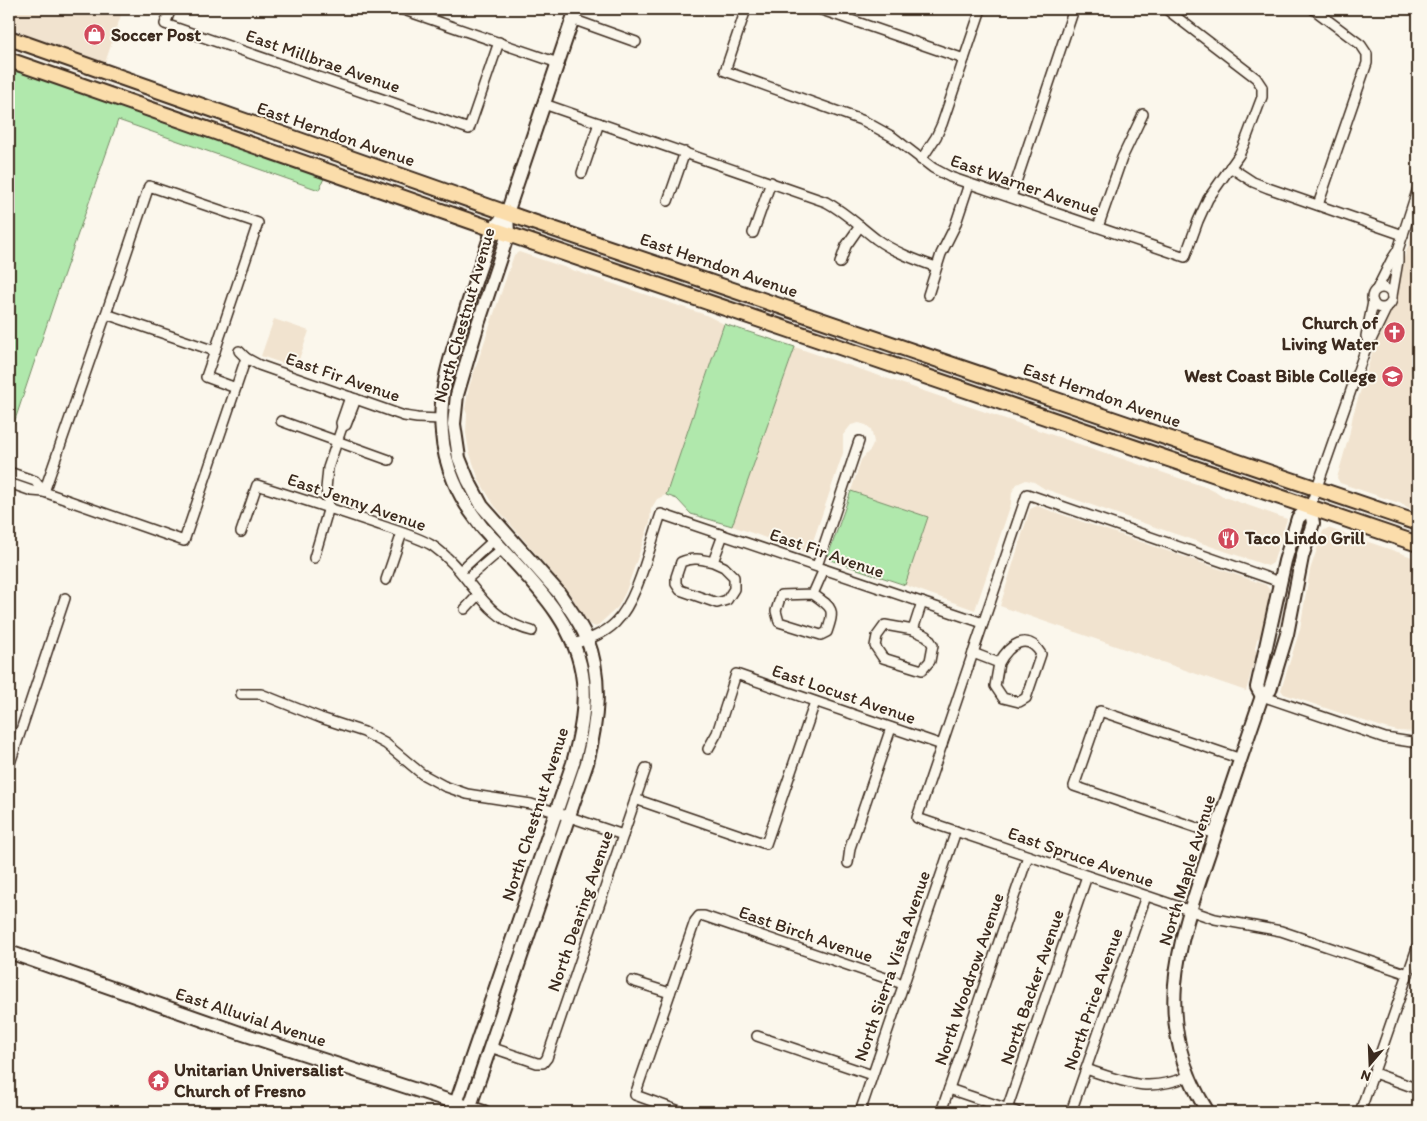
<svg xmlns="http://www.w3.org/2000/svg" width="1427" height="1121" font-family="Itim,sans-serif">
  <rect width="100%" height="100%" fill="#fbf7ec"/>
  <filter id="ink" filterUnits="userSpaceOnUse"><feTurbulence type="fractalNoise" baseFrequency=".02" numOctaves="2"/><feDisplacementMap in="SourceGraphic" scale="10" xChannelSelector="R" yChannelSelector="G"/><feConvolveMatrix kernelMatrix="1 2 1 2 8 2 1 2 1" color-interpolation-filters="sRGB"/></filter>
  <g filter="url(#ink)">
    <g fill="#f1e3cf">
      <path d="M9 9H123L105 63 28 36 9 26Z"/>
      <path d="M1418 216V513L1402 504 1340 483 1337 478 1349 436 1353 415 1377 337 1396 301 1402 264Z"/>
      <path d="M519 252 706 315 724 324 666 495 657 499 651 509 650 522 626 591 618 607 596 627 589 624 570 594 494 505 479 480 469 451 466 433 467 414 465 409 469 387 514 255Z"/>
      <path d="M274 319 309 331 296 368 261 356Z"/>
      <path d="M795 347 1214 490 1224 497 1287 519 1273 563 1268 566 1045 489 1034 482 1026 480 1017 484 1012 492 1011 504 975 610 905 585 928 517 851 491 861 460 871 449 874 442 871 429 866 425 859 423 851 425 843 435V453L810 550 806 552 732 526Z"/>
      <path d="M1037 506 1266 585 1271 592 1261 636 1257 639 1255 649 1257 652 1246 691 1000 606 1030 509Z"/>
      <path d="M1328 528 1418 559V732L1398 731 1385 728 1284 694 1281 690 1300 629 1310 570 1323 531Z"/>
    </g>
    <g fill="#b0e8ac" stroke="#768965">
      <path d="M9 68 324 178 319 190 118 120 60 285 9 438Z"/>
      <path d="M724 324 795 347 732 526 691 514 677 499 666 495Z"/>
      <path d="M851 491 928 517 905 585 830 560 828 556Z"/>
    </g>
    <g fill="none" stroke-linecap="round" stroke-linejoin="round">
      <defs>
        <g id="street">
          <path d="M171 9 165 24 469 129 499 42"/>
          <path d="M401 9 558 63"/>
          <path d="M746 9 725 71 864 121 893 137 933 168 950 177 1185 257 1198 221 1208 199 1239 155 1245 142 1262 97V87L1256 78 1166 9"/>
          <path d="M819 9 964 59"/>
          <path d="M1313 9 1361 45 1367 54V63L1318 205"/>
          <path d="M572 19 636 42"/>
          <path d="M544 104 826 202C845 212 859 226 876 239 894 252 916 260 936 267"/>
          <path d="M921 160 936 137 942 124 981 9"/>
          <path d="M1230 167 1253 182 1268 188 1403 235"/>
          <path d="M582 173 599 123"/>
          <path d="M1011 197 1074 9"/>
          <path d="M668 201 685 152"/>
          <path d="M1098 227 1122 158 1143 114"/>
          <path d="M753 233 771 182"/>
          <path d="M840 263 846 246 860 226"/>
          <circle cx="1382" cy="298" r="10"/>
          <path d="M1377 289 1392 259 1398 250 1418 188"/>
          <path d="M928 295 941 254 955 226 969 184"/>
          <path d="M1392 296 1398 261V250"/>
          <path d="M106 314 149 186 258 223 215 351"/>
          <path d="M1368 342 1366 336 1373 302"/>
          <path d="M239 351 246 358 259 365 404 416 417 418 441 419"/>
          <path d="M236 388 206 377 215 351 106 314 44 492 184 541 246 358"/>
          <path d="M350 397 341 423 342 427 346 425 356 399"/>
          <path d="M281 421 389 460"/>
          <path d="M9 472 35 481 44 492 32 491 9 483"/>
          <path d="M1310 507 1368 342 1372 338 1387 307"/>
          <path d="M241 532 257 485C298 498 339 511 380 525 396 531 419 537 433 546 473 574 480 618 532 631"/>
          <path d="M314 558 329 507 326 489 328 468 342 427"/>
          <path d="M713 562C701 559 692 557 681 562L676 577V584L680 590 717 603 727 600 734 589V577L724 567 713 562 723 535"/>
          <path d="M817 566 859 441"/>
          <path d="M460 571 494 540"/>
          <path d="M467 579 502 549"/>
          <path d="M386 580 402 533"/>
          <path d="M1280 582 1027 494 917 818 1215 919 1281 931 1408 974"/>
          <path d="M813 594 781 595 776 611 779 622 821 635 827 632C835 609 833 608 813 594L824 569"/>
          <path d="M465 609 478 595"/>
          <path d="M913 630 885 625 877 636 875 646 883 658 922 670 930 661 933 645 927 636 913 630 922 602"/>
          <path d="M574 644C589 639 604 634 615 623 638 600 650 545 661 514L983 623"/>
          <path d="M973 653 999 663 995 686 1003 698 1019 702 1026 698 1041 654C1027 631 1009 645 999 663"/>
          <path d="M241 694H261L321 718 364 732 386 744 422 774 444 786 467 794 531 804 623 835"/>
          <path d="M1262 696 1385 738 1418 743"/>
          <path d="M708 749 717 733 736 674 942 745"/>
          <path d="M9 766 65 598"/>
          <path d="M635 799 766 844 815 702"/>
          <path d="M1215 834 1074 786 1100 711 1241 759"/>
          <path d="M848 863 850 848 891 728"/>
          <path d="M632 981 670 993"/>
          <path d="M757 1036 872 1075"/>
          <path d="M490 1047 537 1063H543L547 1058 646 768"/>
          <path d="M1086 1069C1128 1083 1146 1093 1190 1076"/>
          <path d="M1374 1073 1418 1089"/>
          <path d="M949 1089 1017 1112"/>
          <path d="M1007 1109 1087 876"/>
          <path d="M682 1112 635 1095 695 921 699 916H704L903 984"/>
          <path d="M860 1112 956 831"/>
          <path d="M941 1112 1028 856"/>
          <path d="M1071 1112 1146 896"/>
          <path d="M1360 1112 1418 945"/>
        </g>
        <g id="secondary">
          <path d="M1262 696 1257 687 1285 561 1298 518 1310 507"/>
          <path d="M9 952 240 1033 484 1112"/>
          <path d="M453 1112 573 763C580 736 586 709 583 681 577 622 531 581 494 540 489 535 483 529 479 523 459 498 444 465 442 433 438 392 451 354 464 316 473 287 483 258 493 229L499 222"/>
          <path d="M468 1112 587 763C597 722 603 679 587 639 580 622 569 608 559 593L482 506 468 480 459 458 454 424 457 395 477 327 508 234 507 213 576 9"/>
          <path d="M1208 1112C1148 1019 1180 939 1212 844 1228 795 1245 746 1262 696L1270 690 1287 634 1302 557 1313 523 1310 507"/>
        </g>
        <g id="primary">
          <path d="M9 38 524 219 1418 523"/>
          <path d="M9 60 493 229 1418 544"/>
        </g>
      </defs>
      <use href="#street" stroke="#3b2a1e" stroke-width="12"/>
      <use href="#secondary" stroke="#3b2a1e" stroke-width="16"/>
      <use href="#primary" stroke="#3b2a1e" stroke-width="18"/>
      <use href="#street" stroke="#fbf7ec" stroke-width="9"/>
      <use href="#secondary" stroke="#fbf7ec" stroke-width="12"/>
      <use href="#primary" stroke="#fbddab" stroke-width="14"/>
    </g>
  </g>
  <defs>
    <symbol id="shop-disc" viewBox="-11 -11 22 22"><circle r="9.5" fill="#d1495b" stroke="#fbf7ec"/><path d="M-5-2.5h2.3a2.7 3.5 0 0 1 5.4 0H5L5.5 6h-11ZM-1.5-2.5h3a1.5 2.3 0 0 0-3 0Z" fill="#fff"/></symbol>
    <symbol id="church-disc" viewBox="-11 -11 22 22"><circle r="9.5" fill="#d1495b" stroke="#fbf7ec"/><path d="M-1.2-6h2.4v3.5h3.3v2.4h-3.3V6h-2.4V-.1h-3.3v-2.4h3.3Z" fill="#fff"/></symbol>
    <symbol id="school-disc" viewBox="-11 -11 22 22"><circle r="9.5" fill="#d1495b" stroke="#fbf7ec"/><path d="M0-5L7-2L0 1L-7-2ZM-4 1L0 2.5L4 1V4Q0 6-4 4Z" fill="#fff"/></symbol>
    <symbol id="restaurant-disc" viewBox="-11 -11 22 22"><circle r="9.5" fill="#d1495b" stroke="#fbf7ec"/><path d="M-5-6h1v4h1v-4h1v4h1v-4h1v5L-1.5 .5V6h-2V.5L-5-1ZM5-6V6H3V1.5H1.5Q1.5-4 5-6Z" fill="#fff"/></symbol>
    <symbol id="temple-disc" viewBox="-11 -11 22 22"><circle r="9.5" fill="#d1495b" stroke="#fbf7ec"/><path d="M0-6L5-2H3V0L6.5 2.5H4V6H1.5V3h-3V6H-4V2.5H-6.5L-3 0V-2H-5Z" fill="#fff"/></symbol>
  </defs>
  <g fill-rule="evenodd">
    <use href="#shop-disc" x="82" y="22" width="25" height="25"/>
    <use href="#church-disc" x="1382" y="320" width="25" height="25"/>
    <use href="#school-disc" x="1380" y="364" width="25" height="25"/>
    <use href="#restaurant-disc" x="1216" y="526" width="25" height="25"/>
    <use href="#temple-disc" x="146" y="1068" width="25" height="25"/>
  </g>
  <g text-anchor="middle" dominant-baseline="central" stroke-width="4" stroke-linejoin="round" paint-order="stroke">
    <g font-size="18" font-weight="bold" fill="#3b2a1e" stroke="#fbf7ec" text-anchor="start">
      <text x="111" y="35">Soccer Post</text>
      <text x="1378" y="323" text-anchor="end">Church of<tspan x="1378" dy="21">Living Water</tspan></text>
      <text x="1376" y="376" text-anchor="end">West Coast Bible College</text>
      <text x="1245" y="538">Taco Lindo Grill</text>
      <text x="174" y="1070">Unitarian Universalist<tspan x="174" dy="21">Church of Fresno</tspan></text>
    </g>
    <g font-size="18" fill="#3b2a1e" stroke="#fbf7ec">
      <text transform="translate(323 61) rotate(19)">East Millbrae Avenue</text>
      <text transform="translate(336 134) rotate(19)">East Herndon Avenue</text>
      <text transform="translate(1025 185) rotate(19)">East Warner Avenue</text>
      <text transform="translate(719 265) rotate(19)">East Herndon Avenue</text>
      <text transform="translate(464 315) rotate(-74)">North Chestnut Avenue</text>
      <text transform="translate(343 377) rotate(19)">East Fir Avenue</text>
      <text transform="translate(1102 395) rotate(19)">East Herndon Avenue</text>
      <text transform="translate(357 502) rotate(19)">East Jenny Avenue</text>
      <text transform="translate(827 553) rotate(19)">East Fir Avenue</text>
      <text transform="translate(844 694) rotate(19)">East Locust Avenue</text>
      <text transform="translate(535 814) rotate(-72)">North Chestnut Avenue</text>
      <text transform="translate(1081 857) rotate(19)">East Spruce Avenue</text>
      <text transform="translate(1187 870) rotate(-73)">North Maple Avenue</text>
      <text transform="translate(580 911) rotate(-71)">North Dearing Avenue</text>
      <text transform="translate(806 934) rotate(19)">East Birch Avenue</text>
      <text transform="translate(892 966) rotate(-71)">North Sierra Vista Avenue</text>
      <text transform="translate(969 979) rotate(-71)">North Woodrow Avenue</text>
      <text transform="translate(1032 987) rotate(-71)">North Backer Avenue</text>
      <text transform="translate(1093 999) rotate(-71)">North Price Avenue</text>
      <text transform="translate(251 1017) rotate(18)">East Alluvial Avenue</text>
    </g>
  </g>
  <rect width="1427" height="1121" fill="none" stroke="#fbf7ec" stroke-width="30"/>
  <rect x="15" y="15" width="1397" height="1091" fill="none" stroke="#3b2a1e" stroke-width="2" filter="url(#ink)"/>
  <g transform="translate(1370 1064) rotate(199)" stroke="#fbf7ec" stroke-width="4" paint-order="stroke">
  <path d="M0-4L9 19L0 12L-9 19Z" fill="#3b2a1e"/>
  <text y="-8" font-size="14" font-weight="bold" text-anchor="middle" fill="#3b2a1e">N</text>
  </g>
</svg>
